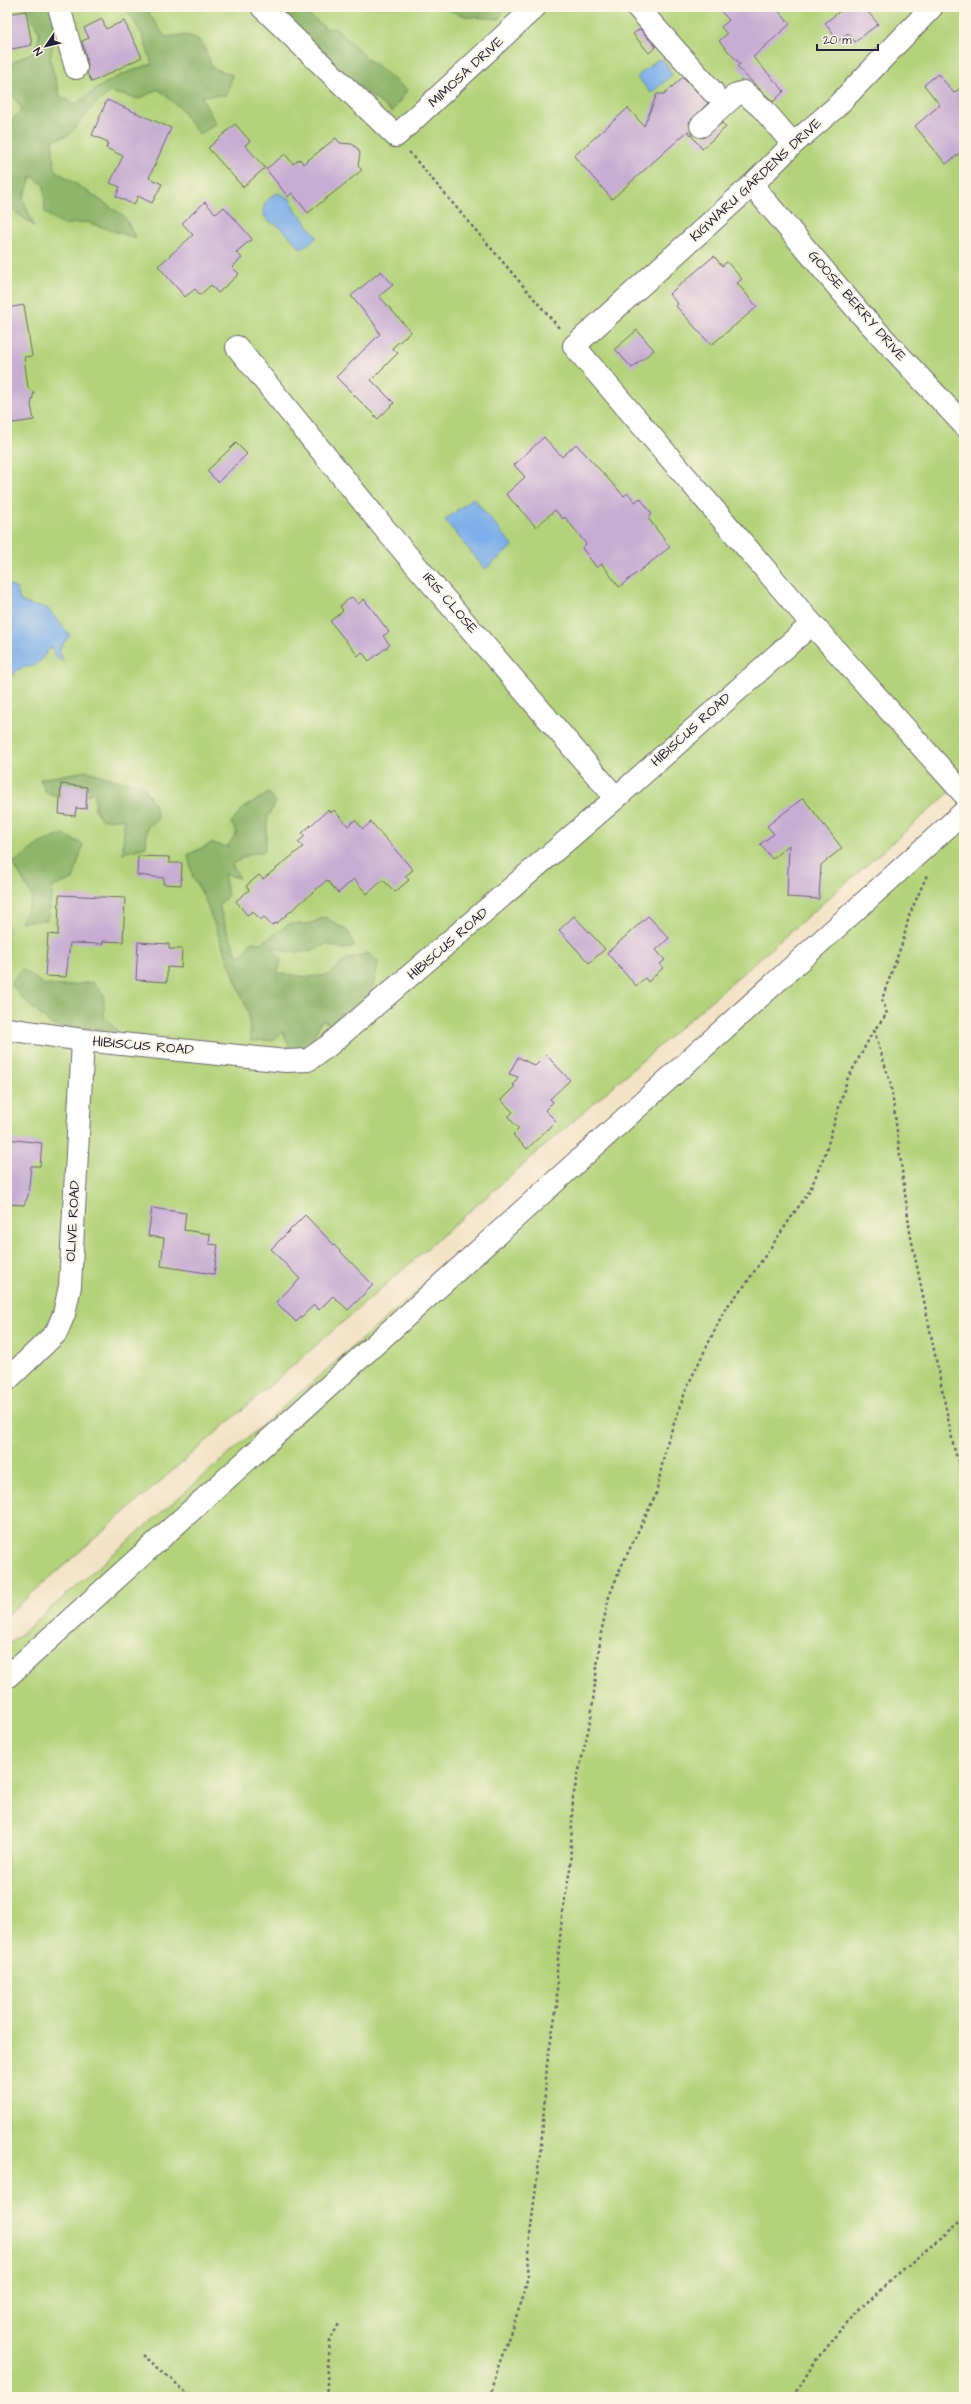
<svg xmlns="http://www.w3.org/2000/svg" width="971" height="2404" font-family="'Architects Daughter',sans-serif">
  <rect width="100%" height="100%" fill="#fcf5e5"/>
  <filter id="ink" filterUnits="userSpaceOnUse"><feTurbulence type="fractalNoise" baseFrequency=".025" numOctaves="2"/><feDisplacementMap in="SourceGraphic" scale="8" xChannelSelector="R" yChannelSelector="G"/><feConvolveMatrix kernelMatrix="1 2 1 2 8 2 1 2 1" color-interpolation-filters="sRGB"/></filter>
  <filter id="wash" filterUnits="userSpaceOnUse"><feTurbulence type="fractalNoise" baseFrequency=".012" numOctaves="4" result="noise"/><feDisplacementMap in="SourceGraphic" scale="16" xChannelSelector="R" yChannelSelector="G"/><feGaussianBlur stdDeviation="0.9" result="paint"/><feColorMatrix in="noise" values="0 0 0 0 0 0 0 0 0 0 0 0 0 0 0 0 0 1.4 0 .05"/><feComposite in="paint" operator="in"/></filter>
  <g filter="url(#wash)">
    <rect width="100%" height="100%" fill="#f3e2c5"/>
    <g fill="#b3d37a" stroke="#6a7a5a">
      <path d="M7 7H964V780L7 1615Z"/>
      <path d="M964 818V2397H7V1646Z"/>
    </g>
    <g fill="#8eb56a" stroke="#586c52">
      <path d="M26 7H53L54 35 50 60 60 96 76 104C101 84 121 73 152 64L142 34 126 8 111 9 106 7H176L148 12 165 37C198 33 202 36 212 68L232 75 227 95 201 96 216 124 199 135 179 107 158 89 139 99 110 92 94 105 69 135 52 141 55 170 124 216 136 238 86 222 63 225 45 212 44 185 32 176 23 199 34 226 7 205V125L22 109 7 87V65L35 51 40 34Z"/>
      <path d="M273 7H298L327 29 336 28 368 59 407 90 392 112 351 80Z"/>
      <path d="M439 7H504L499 19 468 17Z"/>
      <path d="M87 771 120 781 142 784 154 804 158 819 147 827 146 847 123 853 124 819 102 820 95 810V792L73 799 46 793 40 779Z"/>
      <path d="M269 793 276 803 268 816 265 851 248 855 232 864 239 878 224 874 228 895 219 905 226 928 238 956 245 953 251 942 262 943 289 924H309L325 917 349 932 354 946 344 949 327 944C304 955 296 954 272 947L281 960 278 973 308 977 329 975 345 960 368 953 378 962C374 988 371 997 352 1015L344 1010 331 1025 322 1020 307 1049 291 1051 283 1032 273 1040 251 1041 248 1012 203 895 193 878 188 855 212 843 227 847 237 832 231 823 243 808Z"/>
      <path d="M64 834 83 845 73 879 53 887 47 920 21 922 33 898 13 863 40 843Z"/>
      <path d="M22 969 45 985 65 986 92 982 104 994V1016L117 1031 53 1026 22 998 10 983Z"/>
    </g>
    <g fill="#7dafe9" stroke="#506892">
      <path d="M658 59 664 60 672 75 651 93 637 77Z"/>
      <path d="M278 193 290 199 296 212 302 217 317 237 301 249C295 241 287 234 280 227 277 224 272 224 269 221 256 211 267 197 278 193Z"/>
      <path d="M473 498 513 546 485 569 445 520Z"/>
      <path d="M7 584 17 589 20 601 33 606 47 608 70 635 59 649 63 661 55 657 51 647C46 652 43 658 39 662 28 673 21 658 7 684Z"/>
    </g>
    <g id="blocks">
      <g fill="#c7add3">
        <path d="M717 7H775L790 24 753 57 784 91 773 102 737 67 740 64 719 41 727 34 721 27 729 20Z"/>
        <path d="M845 7H864L878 24 855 42 848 33 838 41 825 23Z"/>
        <path d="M26 11 32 45 7 50V14Z"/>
        <path d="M102 19 106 29 124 21 142 57 92 82 87 73 88 65 82 41 89 38 84 28Z"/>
        <path d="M640 29 656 47 649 53 633 34Z"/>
        <path d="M938 74 954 93 964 85V150L946 164 915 126 940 105 924 85Z"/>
        <path d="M683 77 708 103 689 122 692 134 703 138 722 123 726 127 702 149 688 131 612 199 574 156 628 108 644 126 657 94H664Z"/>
        <path d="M107 100 171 128 149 178 162 184 152 203 138 196 134 205 116 196 120 187 110 183 123 156 106 148 108 142 92 135Z"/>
        <path d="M235 124 250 141 245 145 265 168 243 187 208 148Z"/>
        <path d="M336 138 340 143 352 144 357 148 360 153 358 166 362 170 308 213 292 193 288 197 266 169 285 154 293 164 300 159 303 164Z"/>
        <path d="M205 202 216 214 224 207 252 239 236 252 242 258 232 267 239 274 218 293 211 285 200 295 195 289 185 297 158 266 193 235 182 223Z"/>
        <path d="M714 256 722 266 727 262 742 279 737 283 757 307 711 345 676 306 678 304 669 294Z"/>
        <path d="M381 271 393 285 379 296 411 332 392 348 398 353 371 380 394 403 378 419 336 377 380 334 373 322 351 296Z"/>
        <path d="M24 305 32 356 24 357 28 388 34 392 31 405 34 420 7 424V308Z"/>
        <path d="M637 330 654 350 632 368 615 349Z"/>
        <path d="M544 437 562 457 576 444 624 496 628 493 635 502 640 498 652 514 648 518 670 547 619 587 602 564 597 568 582 548 586 544 565 517 563 519 555 510 536 527 506 494 525 477 514 465Z"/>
        <path d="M236 443 247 454 218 482 207 471Z"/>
        <path d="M352 597 358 604 364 599 389 632 383 636 390 645 369 661 362 652 358 656 330 621 343 611 340 606Z"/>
        <path d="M61 784 87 787 86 809 76 808 75 816 59 814Z"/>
        <path d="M803 798 842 848 821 865 819 899 787 897 789 845 772 859 760 844 774 834 767 826Z"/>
        <path d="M328 810 331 813 334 810 348 826 355 820 363 829 371 822 413 870 405 876 409 880 395 892 383 880 367 894 354 879 338 893 327 880 277 923 271 925 264 917 260 920 253 911 247 915 236 901 249 890 246 886 259 875 263 879 303 847 298 842 305 836 302 833Z"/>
        <path d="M138 856 169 857V863H182L181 885 163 884 164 878 137 875Z"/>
        <path d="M59 895 125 898 123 942 103 941V944L70 943 66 977 45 976 48 934 58 935Z"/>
        <path d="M574 916 605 949 589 963 559 930Z"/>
        <path d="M648 916 669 938 656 950 665 960 660 964 663 968 648 982 645 978 636 986 607 953Z"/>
        <path d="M138 942 169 944V949H182L181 968 167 967V982L136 980Z"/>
        <path d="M546 1055 570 1080 550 1099 553 1102 545 1110 556 1121 527 1149 513 1135 519 1129 508 1117 513 1112 501 1100 515 1086 513 1085 518 1077 509 1074 518 1057 535 1066Z"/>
        <path d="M7 1139 42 1143 40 1166H31L28 1196 24 1205 7 1204Z"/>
        <path d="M152 1208 186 1213 184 1230 210 1234 209 1244 218 1245 214 1274 161 1266 164 1238 148 1236Z"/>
        <path d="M305 1215 373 1285 348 1310 333 1296 319 1310 314 1305 296 1322 276 1302 300 1279 271 1249Z"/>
      </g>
    </g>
  </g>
  <g filter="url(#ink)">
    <use href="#blocks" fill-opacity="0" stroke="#6b656b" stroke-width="1"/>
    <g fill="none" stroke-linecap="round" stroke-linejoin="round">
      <defs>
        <g id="minor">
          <path d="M59 7 76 68"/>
          <path d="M262 7 396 136 535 7"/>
          <path d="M637 7 713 92"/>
          <path d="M932 7 835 108 793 144 752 185 574 346 812 624 964 794"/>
          <path d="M701 126 735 95 744 92 763 109 793 144"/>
          <path d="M752 185 859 312 964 425"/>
          <path d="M237 347 389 534 616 798"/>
          <path d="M7 1029 83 1040 286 1061 308 1060 328 1046 616 798 812 624"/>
          <path d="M7 1380 56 1333 64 1314 70 1286 83 1040"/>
          <path d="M7 1677 964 812"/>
        </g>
      </defs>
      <use href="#minor" stroke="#6b656b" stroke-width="24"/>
      <g stroke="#6b656b" stroke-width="2.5" stroke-dasharray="3 3" stroke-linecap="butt">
        <path d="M409 152 560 329"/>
        <path d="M874 1030 891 1085 910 1232 954 1448 964 1480"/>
        <path d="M143 2355 192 2397"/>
        <path d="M326 2397 330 2340 340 2322"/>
        <path d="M491 2397 497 2370 524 2295 528 2274 530 2235 542 2137 547 2064 557 2005V1969L562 1917 570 1869 573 1797 591 1718 601 1633 609 1597 620 1569 656 1494 666 1446 687 1387 725 1309 745 1285 810 1190 825 1154 847 1080 874 1030 887 1014 882 999 903 941 909 916 927 875"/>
        <path d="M794 2397C802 2383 810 2368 820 2355 859 2303 914 2260 964 2219"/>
      </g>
      <use href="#minor" stroke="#fff" stroke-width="22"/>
    </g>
  </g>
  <g text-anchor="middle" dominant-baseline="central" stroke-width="3.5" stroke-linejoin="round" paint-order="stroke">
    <g font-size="14" fill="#22223b" stroke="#fcf5e5">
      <text transform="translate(466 72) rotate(-43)">MIMOSA DRIVE</text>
      <text transform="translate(756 180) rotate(-43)">KIGWARU GARDENS DRIVE</text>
      <text transform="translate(857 306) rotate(49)">GOOSE BERRY DRIVE</text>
      <text transform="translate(450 603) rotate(49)">IRIS CLOSE</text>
      <text transform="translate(691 730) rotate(-42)">HIBISCUS ROAD</text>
      <text transform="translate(448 944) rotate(-41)">HIBISCUS ROAD</text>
      <text transform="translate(143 1046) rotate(5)">HIBISCUS ROAD</text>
      <text transform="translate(73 1221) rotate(-87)">OLIVE ROAD</text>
    </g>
  </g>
  <rect width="971" height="2404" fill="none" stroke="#fcf5e5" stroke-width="24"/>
  <g transform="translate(46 46) rotate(235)" stroke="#fcf5e5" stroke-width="3" paint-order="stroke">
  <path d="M0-3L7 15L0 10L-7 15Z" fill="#22223b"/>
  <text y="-6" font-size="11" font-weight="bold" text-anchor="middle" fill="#22223b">N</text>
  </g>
  <path d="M817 44v6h61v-6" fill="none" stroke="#22223b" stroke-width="2"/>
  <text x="823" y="44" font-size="12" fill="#22223b" stroke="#fcf5e5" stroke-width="3" paint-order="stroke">20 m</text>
</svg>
